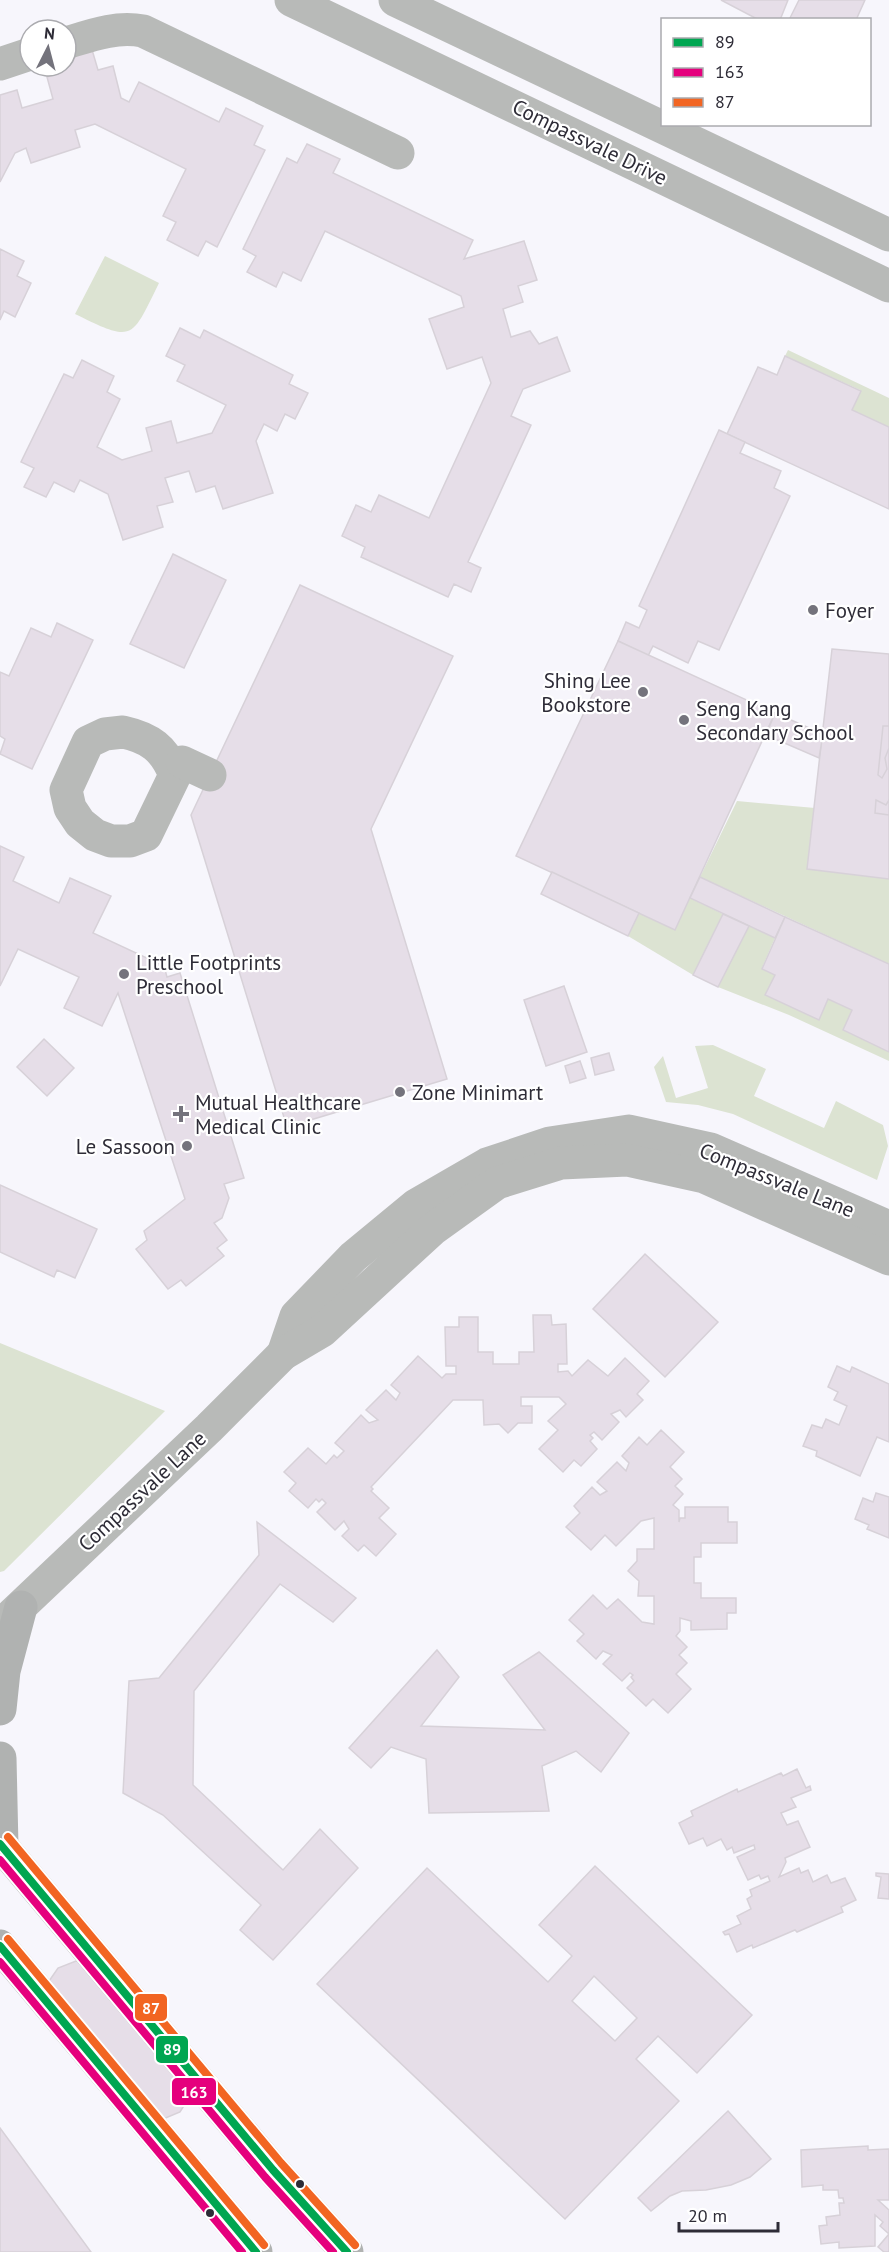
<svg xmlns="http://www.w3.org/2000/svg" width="889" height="2252" font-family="'PT Sans',sans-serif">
  <rect width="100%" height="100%" fill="#f7f6fc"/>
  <g fill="#dce3d2">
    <path d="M105 256 159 283C131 340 134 343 75 314Z"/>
    <path d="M788 350 889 398V427L852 410 860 390 785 356Z"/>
    <path d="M737 801 815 808 807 869 889 879V964L700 877Z"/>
    <path d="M690 898 723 914 693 975 628 936 639 913 675 929Z"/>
    <path d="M749 926 775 938 762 968 775 975 766 994 819 1019 828 999 852 1010 843 1030 889 1052V1061L789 1015 718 987Z"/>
    <path d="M713 1045 766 1069 754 1096 824 1128 836 1101 883 1125 888 1146 877 1180 733 1114 698 1105 666 1102 654 1067 663 1056 676 1098 708 1088 695 1046Z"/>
    <path d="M0 1343 165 1411 4 1571 0 1572Z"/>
  </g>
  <g fill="#e6dee8" stroke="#d7d1d8" stroke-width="1.5" fill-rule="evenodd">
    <path d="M721 0H788L780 20H759Z"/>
    <path d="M799 0H865L856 20H789Z"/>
    <path d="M90 43 98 70 113 66 121 98 129 102 139 82 219 122 226 108 263 126 254 145 265 150 217 247 206 241 198 256 167 240 176 222 163 216 186 169 95 124 75 130 80 147 31 163 26 148 15 153 0 182V95L17 90 22 108 53 99 47 77 60 73 58 66H66V50Z"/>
    <path d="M307 144 340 159 333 173 473 240 464 259 524 241 537 280 518 286 523 302 503 309 511 337 530 331 539 344 557 337 570 371 523 389 511 416 531 425 468 562 481 568 471 592 454 584 448 597 361 557 365 547 342 536 356 505 371 512 379 495 429 518 491 383 482 357 447 369 429 319 464 307 461 296 325 231 301 281 283 272 276 287 247 272 256 256 243 249 287 158 297 163Z"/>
    <path d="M0 249 24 261 17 276 31 283 15 317 4 311 0 320Z"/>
    <path d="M180 328 200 338 204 330 293 375 289 384 308 393 295 419 285 414 277 431 264 424 256 441 273 493 223 509 215 486 196 492 189 471 165 478 173 502 157 506 163 527 123 540 108 494 80 480 74 492 54 482 46 497 24 487 34 468 21 462 64 374 73 378 82 360 114 376 107 392 120 399 97 447 122 460 152 451 146 428 171 421 177 443 212 433 226 405 177 381 185 365 166 356Z"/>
    <path d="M785 356 861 391 852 410 889 427V509L727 434 758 367 777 375Z"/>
    <path d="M719 430 745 442 740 453 781 471 774 488 790 496 719 650 698 641 688 663 653 646 648 656 618 641 626 622 639 628 647 610 639 606Z"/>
    <path d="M173 554 226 580 184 668 130 644Z"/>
    <path d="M300 585 453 656 371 829 447 1079 287 1127 191 815Z"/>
    <path d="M57 623 93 640 32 769 0 754 5 739 0 736V672L9 676 31 628 51 637Z"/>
    <path d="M618 641 775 713 675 930 516 856Z"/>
    <path d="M832 649 889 654V879L807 869Z"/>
    <path d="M775 713 823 734 819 758 766 735Z"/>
    <path d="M883 726H889V748L885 758 887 769 882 778 878 775Z"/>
    <path d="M876 800 886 805 889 800V815L875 813Z"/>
    <path d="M0 846 24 857 13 881 59 903 70 878 111 896 93 933 164 966 167 977 180 973 244 1178 224 1184 229 1198 222 1218 214 1223 227 1240 217 1248 224 1256 186 1286 181 1280 168 1289 136 1249 147 1240 144 1231 185 1199 118 993 102 1026 64 1008 79 977 18 949 0 986Z"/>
    <path d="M552 872 639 913 628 936 541 894Z"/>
    <path d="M700 877 785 917 775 938 690 898Z"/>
    <path d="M723 914 749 926 718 987 693 975Z"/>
    <path d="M785 917 889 964V1052L843 1030 852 1010 828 999 819 1020 765 995 775 975 762 969Z"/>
    <path d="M564 986 587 1052 546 1066 524 1000Z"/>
    <path d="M44 1039 74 1068 47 1096 17 1067Z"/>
    <path d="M609 1053 614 1070 595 1075 591 1058Z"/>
    <path d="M580 1061 586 1078 570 1083 565 1066Z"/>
    <path d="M0 1185 97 1229 75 1278 57 1270 54 1277 0 1252Z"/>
    <path d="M645 1254 718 1322 665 1377 593 1309Z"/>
    <path d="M533 1315H551L552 1325 566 1324 567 1364H558V1372L568 1371 572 1376 588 1360 608 1376 625 1358 649 1381 637 1394 643 1400 626 1417 620 1410 611 1414 619 1422 602 1440 594 1432 590 1435 593 1438 590 1441 597 1449 581 1466 574 1460 563 1472 539 1449 558 1430 548 1421 566 1404 559 1397H521V1406H532V1423H518L508 1433 499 1424 484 1425 483 1400H453L371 1487 373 1489 371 1491 389 1508 379 1518 396 1534 376 1556 364 1545 358 1551 342 1536 349 1529 344 1521 335 1530 317 1512 326 1503 322 1499 319 1502 316 1499 308 1508 289 1491 296 1483 284 1472 308 1448 326 1464 334 1455 337 1458 344 1451 335 1443 361 1415 369 1423 378 1420 366 1410 386 1390 396 1400 400 1393 391 1385 418 1356 442 1378 446 1374H456V1366H446L445 1327H459V1317H478V1352H493V1364H519V1352H534Z"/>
    <path d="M837 1366 850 1372 852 1367 889 1384V1442L877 1437 860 1476 816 1456 817 1451 803 1446 812 1425 822 1428 826 1419 839 1425 847 1406 834 1400 838 1392 828 1387Z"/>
    <path d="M661 1430 684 1452 670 1467 682 1479 675 1486 683 1494 673 1505 679 1510V1522L680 1518H685V1507H728V1522H737V1543H701V1557H694V1583H701V1598H736V1613H727V1629L691 1630V1621L680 1618V1631L676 1636 687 1647 679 1655 687 1663 676 1674 691 1689 668 1713 653 1699 646 1706 627 1688 634 1681 631 1677 633 1675 630 1673 622 1681 603 1664 612 1655 603 1651 596 1659 577 1641 584 1634 569 1620 593 1595 607 1609 618 1599 642 1622 654 1624V1596H638L639 1581 628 1571 637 1561V1549H654V1518L641 1521 616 1546 605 1535 591 1550 566 1527 580 1513 574 1506 592 1487 600 1495 607 1491 597 1482 617 1462 626 1471 629 1463 622 1456 639 1437 647 1445Z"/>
    <path d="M876 1493 889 1497V1538L867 1529 869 1525 855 1519 863 1498 873 1502Z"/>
    <path d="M257 1522 356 1598 333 1622 280 1584 194 1691 193 1785 283 1870 320 1829 358 1868 273 1960 240 1930 261 1905 163 1815 123 1793 129 1681 159 1678 259 1555Z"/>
    <path d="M437 1650 459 1677 421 1726 545 1730 503 1675 539 1652 629 1733 601 1772 576 1751 542 1766 549 1811 429 1813 426 1759 391 1747 371 1768 349 1748Z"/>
    <path d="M797 1769 806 1788 810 1786 811 1790 791 1798 796 1807 781 1813 787 1825 798 1821 810 1847 785 1858 786 1862 779 1877 799 1868 801 1873 808 1870 813 1882 827 1875 831 1883 845 1878 856 1900 841 1907 843 1912 797 1932 795 1930 753 1948 752 1945 737 1952 729 1934 725 1935 723 1932 741 1924 737 1916 751 1909 747 1899 752 1896 750 1890 770 1881 768 1876 761 1879 759 1875 748 1880 737 1857 755 1849 754 1845 734 1853 732 1847 727 1850 721 1839 707 1846 703 1838 689 1844 679 1823 693 1816 691 1811 737 1789 738 1792 781 1773 783 1776Z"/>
    <path d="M595 1866 752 2015 697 2073 658 2036 636 2059 679 2101 565 2219 317 1984 427 1868 548 1982 572 1956 539 1925ZM594 1976 637 2018 615 2041 572 2001Z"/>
    <path d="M876 1873 889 1874V1899L878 1898 881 1877 876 1876Z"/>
    <path d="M76 1961 85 1962 190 2096 180 2112 163 2119 47 1984 58 1968Z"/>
    <path d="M728 2111 771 2159 750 2177 731 2185 706 2190 682 2191 670 2196 651 2211 638 2198Z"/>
    <path d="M0 2128 91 2252H0Z"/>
    <path d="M868 2146V2150L889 2149V2200H878L889 2210V2234L880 2226 883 2222 875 2215V2246L839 2248V2242L821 2244 819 2226 827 2225 826 2217 840 2215 839 2203H844L843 2198H839L838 2190H823V2185L802 2187 801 2150Z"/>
    <path d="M889 2234V2252H884L878 2247Z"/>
  </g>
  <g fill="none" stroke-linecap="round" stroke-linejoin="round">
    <g stroke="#b8bab8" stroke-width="33">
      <path d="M291 0 889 286"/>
      <path d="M395 0 889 235"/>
      <path d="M66 43C92 35 116 26 143 31L398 153"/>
      <path d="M0 64 30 54"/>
      <path d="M123 732C150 738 164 748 175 775L146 835 130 841H111L95 835 80 823 70 808 66 790 88 742 105 734Z"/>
      <path d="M182 762 210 775"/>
      <path d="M283 1354 296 1316 353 1257 416 1205 487 1164 550 1143 629 1131 711 1149 889 1227"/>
      <path d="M1 1625 209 1428 283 1354 322 1331 433 1229 497 1183 561 1163 627 1160 704 1177 889 1259"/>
    </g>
    <g stroke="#b0b2b1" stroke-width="33">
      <path d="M0 1709 4 1671 21 1607"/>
      <path d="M0 1758 2 1847"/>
      <path d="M0 1844 273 2170 347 2252"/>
      <path d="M0 1946 256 2252"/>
    </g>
    <defs>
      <g id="bus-1">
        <path d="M0 1844 273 2170 347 2252"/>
        <path d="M0 1946 256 2252"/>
      </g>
      <g id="bus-2">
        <path d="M0 1860 265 2177 333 2252"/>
        <path d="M0 1962 242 2252"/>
      </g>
      <g id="bus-3">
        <path d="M8 1837 281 2163 355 2245"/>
        <path d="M8 1939 264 2245"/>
      </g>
    </defs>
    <use href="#bus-1" stroke="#fff" stroke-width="12"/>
    <use href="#bus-2" stroke="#fff" stroke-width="12"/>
    <use href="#bus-3" stroke="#fff" stroke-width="12"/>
    <use href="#bus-1" stroke="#00a651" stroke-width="8"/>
    <use href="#bus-2" stroke="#e5007d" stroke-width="8"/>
    <use href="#bus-3" stroke="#f26522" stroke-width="8"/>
  </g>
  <g fill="#74737c" stroke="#fff" stroke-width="2">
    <circle cx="813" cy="610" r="6"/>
    <circle cx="643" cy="692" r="6"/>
    <circle cx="684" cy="720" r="6"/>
    <circle cx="124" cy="974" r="6"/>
    <circle cx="400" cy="1092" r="6"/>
    <path d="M178 1105h6v6h6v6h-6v6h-6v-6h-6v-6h6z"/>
    <circle cx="187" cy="1146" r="6"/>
  </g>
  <g fill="#2e2c37" stroke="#fff" stroke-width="2">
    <circle cx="300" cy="2184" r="5"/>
    <circle cx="210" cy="2213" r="5"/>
  </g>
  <g text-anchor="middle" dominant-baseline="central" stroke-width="4.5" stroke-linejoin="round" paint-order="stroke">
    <g font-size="21" fill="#2e2c37" stroke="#fff">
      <text transform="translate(590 142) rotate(26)">Compassvale Drive</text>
      <text transform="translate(777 1180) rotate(22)">Compassvale Lane</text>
      <text transform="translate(142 1491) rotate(-43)">Compassvale Lane</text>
    </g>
    <g font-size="21" fill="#2e2c37" stroke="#fff" text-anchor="start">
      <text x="825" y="610">Foyer</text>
      <text x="631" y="680" text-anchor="end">Shing Lee<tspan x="631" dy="24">Bookstore</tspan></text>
      <text x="696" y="708">Seng Kang<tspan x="696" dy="24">Secondary School</tspan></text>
      <text x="136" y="962">Little Footprints<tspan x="136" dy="24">Preschool</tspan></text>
      <text x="412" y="1092">Zone Minimart</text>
      <text x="195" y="1102">Mutual Healthcare<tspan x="195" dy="24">Medical Clinic</tspan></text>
      <text x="175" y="1146" text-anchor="end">Le Sassoon</text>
    </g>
  </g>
  <g stroke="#fff" stroke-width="2">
    <rect x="134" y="1993" width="34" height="29" rx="6" fill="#f26522"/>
    <rect x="155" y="2035" width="34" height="29" rx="6" fill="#00a651"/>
    <rect x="171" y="2077" width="46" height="29" rx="6" fill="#e5007d"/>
  </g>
  <g font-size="16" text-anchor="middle" font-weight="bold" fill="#fff">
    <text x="151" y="2014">87</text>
    <text x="172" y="2055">89</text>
    <text x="194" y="2098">163</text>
  </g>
  <rect x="661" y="18" width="210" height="108" fill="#ffffff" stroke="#ababaf" stroke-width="1.5"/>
  <rect x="673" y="38" width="30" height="9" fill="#00a651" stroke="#ababaf" stroke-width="1.5"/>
  <text x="715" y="48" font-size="18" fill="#2e2c37">89</text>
  <rect x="673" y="68" width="30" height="9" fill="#e5007d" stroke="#ababaf" stroke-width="1.5"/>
  <text x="715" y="78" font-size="18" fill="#2e2c37">163</text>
  <rect x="673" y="98" width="30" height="9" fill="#f26522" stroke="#ababaf" stroke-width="1.5"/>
  <text x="715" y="108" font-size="18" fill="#2e2c37">87</text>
  <g transform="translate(48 48) rotate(6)"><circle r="28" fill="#ffffff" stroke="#ababaf" stroke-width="1.5"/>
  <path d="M0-4.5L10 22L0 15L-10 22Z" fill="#74737c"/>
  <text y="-9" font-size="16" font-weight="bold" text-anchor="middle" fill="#2e2c37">N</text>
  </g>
  <path d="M679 2222v9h99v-9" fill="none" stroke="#2e2c37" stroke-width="3"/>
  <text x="688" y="2222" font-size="18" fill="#2e2c37" stroke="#ffffff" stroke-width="4.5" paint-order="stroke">20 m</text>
</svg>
